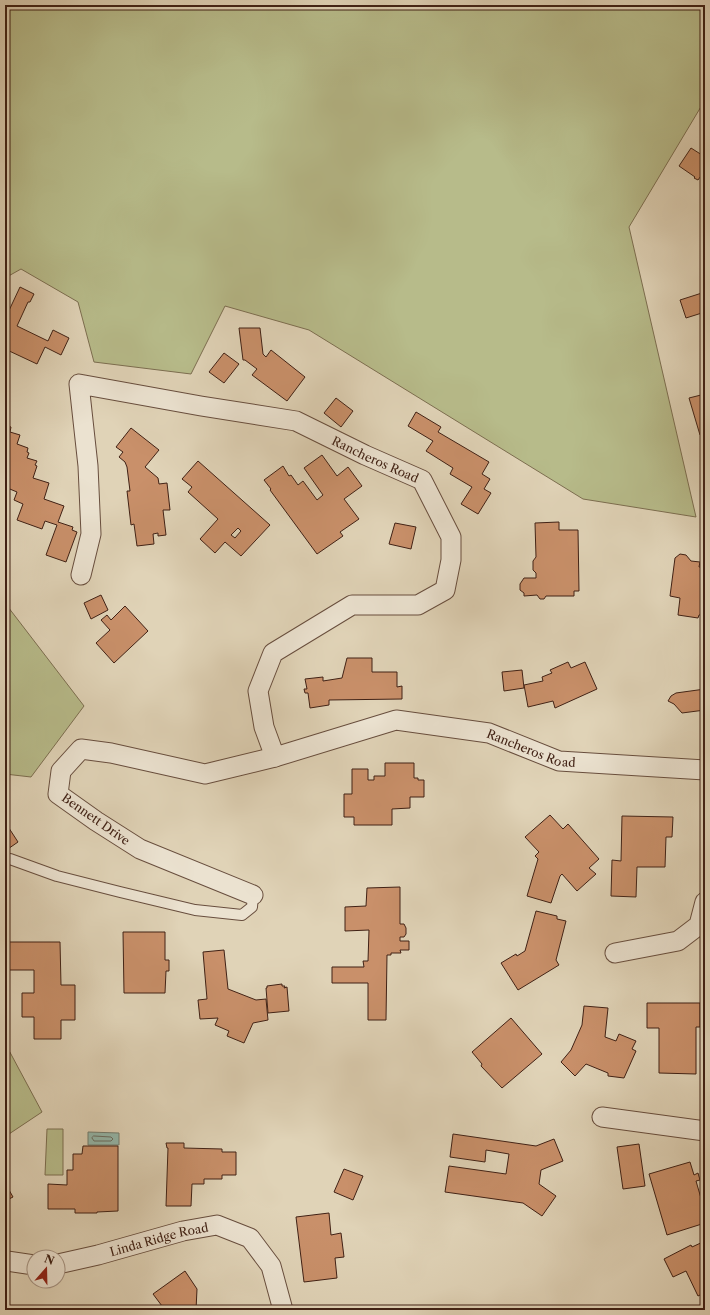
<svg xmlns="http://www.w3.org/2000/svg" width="710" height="1315" font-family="'Libre Caslon Text',serif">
  <rect width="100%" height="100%" fill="#e0d3b7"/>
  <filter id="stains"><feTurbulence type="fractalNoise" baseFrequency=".005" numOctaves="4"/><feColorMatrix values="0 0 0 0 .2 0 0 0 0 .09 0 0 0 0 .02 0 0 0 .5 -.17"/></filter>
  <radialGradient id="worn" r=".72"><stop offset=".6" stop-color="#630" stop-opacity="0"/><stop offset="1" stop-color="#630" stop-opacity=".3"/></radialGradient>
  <g fill="#b7bb8a" stroke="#7c6e50">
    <path d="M5 5H705V100L629 227 696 517 583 499 309 330 225 306 191 374 94 362 78 302 21 269 5 278Z"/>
    <path d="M5 603 84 706 31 777 5 774Z"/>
    <path d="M5 1043 42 1112 9 1134 5 1133Z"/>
    <path d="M47 1129H63V1175H45Z"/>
  </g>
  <path fill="#94b8ab" stroke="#727c6f" d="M88 1132 119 1133V1145H88Z"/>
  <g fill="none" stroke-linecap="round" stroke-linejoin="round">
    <path stroke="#6a6c60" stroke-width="1" d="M94 1136 111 1137 113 1139 111 1141H94L92 1138Z"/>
  </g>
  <g fill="#c9906a" stroke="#402115" fill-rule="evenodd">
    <path d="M691 148 702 155 705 150V174L703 173 698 180 694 178 695 177 679 166Z"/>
    <path d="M20 287 34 294 30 302H28L17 326 48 341 53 330 69 338 61 355 45 347 37 364 5 349V319Z"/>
    <path d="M705 292V312L686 318 680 300Z"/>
    <path d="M239 328H260L263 354 266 357 271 350 305 377 287 401 252 375 257 369 245 360H243Z"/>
    <path d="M224 353 239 364 224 383 209 372Z"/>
    <path d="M705 394V434L700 435 689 398Z"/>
    <path d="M336 398 353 411 341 427 324 413Z"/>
    <path d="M416 412 441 427 438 432 489 462 482 474 490 479 484 489 491 493 478 514 461 504 472 487 450 474 453 468 426 451 433 441 408 426Z"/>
    <path d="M5 425 11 427 10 432 20 435 17 444 28 448 27 452 29 453 27 458 37 461 35 465 37 466 33 478 49 483 44 499 64 506 58 522 73 527 72 530 77 532 66 562 46 555 57 525 45 521 42 529 17 520 23 504 14 500 17 492 5 487Z"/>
    <path d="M131 428 159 450 145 467 158 478 159 484 167 483 170 510H163L166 535 158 536V533L153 534 154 544 137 546 134 524 131 525 127 491H130L127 467 125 462 119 457 123 452 116 447Z"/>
    <path d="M322 455 337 476 348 467 362 486 344 499 359 519 340 532 343 536 317 554 270 490 271 489 264 480 283 466 289 476 291 475 298 485 303 481 317 500 323 495 304 468Z"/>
    <path d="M198 461 270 525 241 556 225 542 215 553 200 539 218 519 188 492 192 487 182 479ZM238 528 241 531 235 538 231 535Z"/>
    <path d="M559 522V530H578L579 591H574V596H546L544 599H540L537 595 524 596V593L520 590V584L524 578H536V573L533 570V561L536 557 535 523Z"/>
    <path d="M395 523 416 527 411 549 389 544Z"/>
    <path d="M680 554 686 555 691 561 700 562 699 567H703V570L705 571V614L699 615 698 618 678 615 680 598 670 596 675 558Z"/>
    <path d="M101 595 108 610 91 619 84 603Z"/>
    <path d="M125 606 148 631 114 663 96 643 110 630 101 620 107 615 111 620Z"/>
    <path d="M347 658H372V672H397V687L402 686V699L329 700V705L310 708 308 693H305L304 689H307L305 679 323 677V681L342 678Z"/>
    <path d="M568 662 571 668 585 662 597 689 555 708 553 701 528 707 524 685 543 681 542 677 552 673 550 670Z"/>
    <path d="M522 670 524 688 504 691 502 672Z"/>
    <path d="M705 689V710L682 713 674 704 668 701 671 696 676 693Z"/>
    <path d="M385 763H414V778H418V780H424V797H410V808L392 809V825H354V817H344V794H352V769H368V780H374V776H385Z"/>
    <path d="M550 815 563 829 568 824 599 859 589 868 596 874 577 891 562 874 560 876 551 903 527 896 538 859 535 856 539 852 525 837Z"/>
    <path d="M622 816 673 817 672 837H666L665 867H637L636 897 611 896 612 860 621 861Z"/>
    <path d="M5 822 18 842 5 851Z"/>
    <path d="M400 887V924H404L406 928V934L404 937H400V941H409V950H400L401 953H391V955H387L386 1020H368V983H332V967H364L363 961H368L369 930 345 931V907L366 906 367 888Z"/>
    <path d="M536 911 557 916V919L566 921 556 960 559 965 518 990 501 963 516 954 517 956 525 951Z"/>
    <path d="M123 932H165V960H169V971H166L165 993H124Z"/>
    <path d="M5 942H60L61 985H75V1020H61V1039H34V1017H22V993H34V970H5Z"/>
    <path d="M224 950 228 989 256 1000 266 999 268 1020 253 1023 244 1043 227 1036 229 1031 215 1025 218 1018 200 1019 198 1000 207 999 203 952Z"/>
    <path d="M282 984V986H285L284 988 287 987 289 1011 268 1013 266 988H267V986Z"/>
    <path d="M647 1003H700V1027H696V1074L659 1073V1028H647Z"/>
    <path d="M584 1006 608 1008 605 1037 616 1041 619 1034 636 1041 632 1049 636 1051 624 1078 608 1076V1073L586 1064 575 1076 561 1062 571 1050 582 1025Z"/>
    <path d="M511 1018 542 1054 502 1088 481 1066 482 1064 472 1052Z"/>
    <path d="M453 1134 536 1146 554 1139 563 1161 541 1170 539 1184 556 1196 542 1216 523 1203 445 1192 449 1166 506 1174 509 1154 486 1150 485 1162 450 1157Z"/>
    <path d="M166 1143H184V1148L222 1149V1152H236V1175H222V1179H204V1184H192L191 1206H166L168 1148H167Z"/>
    <path d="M639 1144 645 1186 623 1189 617 1147Z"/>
    <path d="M83 1146H118V1211L97 1212V1213H75V1209H48V1184L67 1185V1170H73V1154H82Z"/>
    <path d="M690 1162 694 1175 698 1173 700 1180 696 1181 705 1212V1223L667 1235 649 1174Z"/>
    <path d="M344 1169 363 1176 353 1200 334 1192Z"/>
    <path d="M5 1183 13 1197 9 1199 5 1193Z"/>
    <path d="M329 1213 331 1235 341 1233 344 1257 335 1258 337 1278 304 1282 296 1217Z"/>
    <path d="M705 1241V1296L704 1293 698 1296 686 1271 673 1277 664 1259 691 1245 692 1247Z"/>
    <path d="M185 1271 197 1289 196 1310H171V1308L168 1310H165L153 1294Z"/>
  </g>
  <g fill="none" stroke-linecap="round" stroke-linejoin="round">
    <defs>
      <path id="lane" d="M10 859 57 876 120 892 195 910 242 915 252 907 253 895"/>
      <g id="street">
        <path id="s1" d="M81 575 91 534 88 466 79 384 201 406 296 421 365 455 422 480 451 537V560L445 590 418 605H352L273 653 258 691 264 727 275 757"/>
        <path id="s2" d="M253 895 140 849 96 821 58 794 61 771 81 749 111 753 205 774 275 757 396 720 489 733 559 761 705 770"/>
        <path d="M615 953 678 941 699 925 705 902"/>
        <path d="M602 1117 705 1131"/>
        <path d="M7 1261 34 1265"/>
        <path id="s3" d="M58 1264 98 1255 183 1231 217 1225 250 1238 271 1266 283 1310"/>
      </g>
    </defs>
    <use href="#lane" stroke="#684e3e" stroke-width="12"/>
    <use href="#street" stroke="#684e3e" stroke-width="21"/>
    <use href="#lane" stroke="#ebe2d0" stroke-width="10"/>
    <use href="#street" stroke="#ebe2d0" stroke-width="19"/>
  </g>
  <g text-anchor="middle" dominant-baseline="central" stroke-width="3" stroke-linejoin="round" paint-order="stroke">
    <g font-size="12" fill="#402115" stroke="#ebe2d0">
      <text stroke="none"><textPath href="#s1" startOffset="501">Rancheros Road</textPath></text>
      <text stroke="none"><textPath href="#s2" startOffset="738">Rancheros Road</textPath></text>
      <text transform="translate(96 819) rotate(35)">Bennett Drive</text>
      <text stroke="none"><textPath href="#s3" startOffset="104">Linda Ridge Road</textPath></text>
    </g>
  </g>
  <rect width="710" height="1315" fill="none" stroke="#e0d3b7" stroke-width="20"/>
  <rect x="6" y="6" width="698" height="1303" fill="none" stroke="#402115" stroke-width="2"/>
  <rect x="10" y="10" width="690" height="1295" fill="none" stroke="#402115"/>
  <g transform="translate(46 1269) rotate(20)"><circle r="19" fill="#ebe2d0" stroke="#a79585"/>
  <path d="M0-3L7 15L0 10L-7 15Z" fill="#8f2418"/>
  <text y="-6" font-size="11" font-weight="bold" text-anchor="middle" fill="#402115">N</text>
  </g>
  <rect width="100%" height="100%" filter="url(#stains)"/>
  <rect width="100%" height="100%" fill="url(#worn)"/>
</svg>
